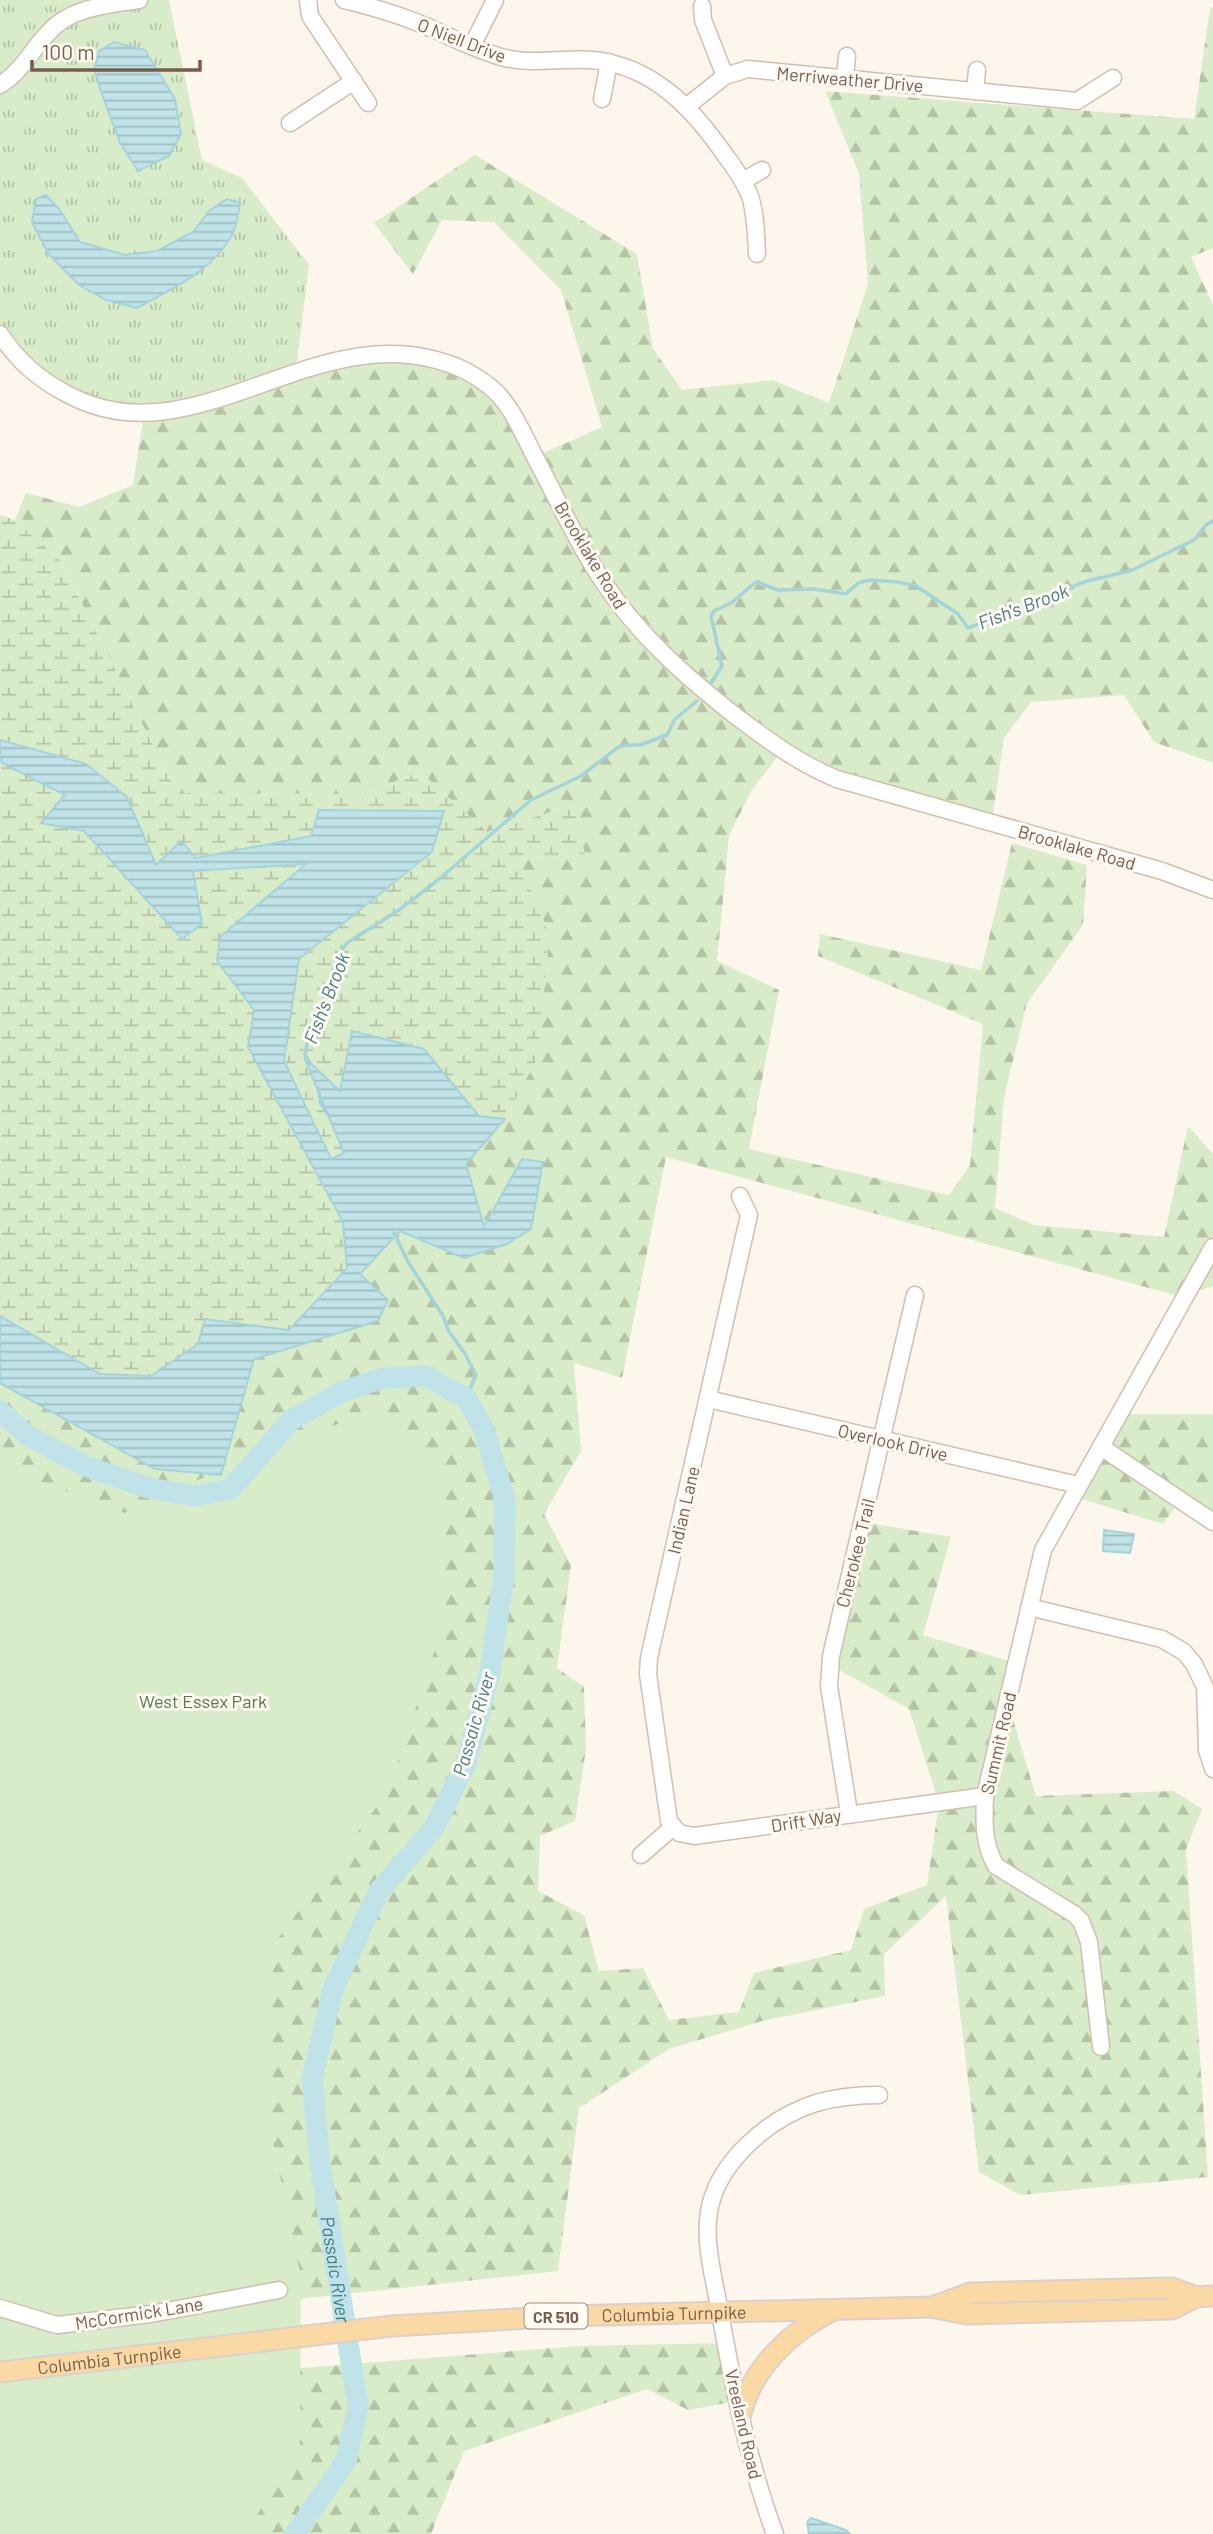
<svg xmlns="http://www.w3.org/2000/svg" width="1213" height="2534" font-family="Barlow,sans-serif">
  <defs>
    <pattern id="grass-tufts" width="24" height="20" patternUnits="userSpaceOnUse" patternTransform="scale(1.75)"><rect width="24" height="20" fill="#d8ecc9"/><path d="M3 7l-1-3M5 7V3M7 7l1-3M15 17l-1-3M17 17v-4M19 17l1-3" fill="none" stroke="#b4c2a5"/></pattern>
    <pattern id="forest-firs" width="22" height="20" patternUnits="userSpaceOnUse" patternTransform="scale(1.75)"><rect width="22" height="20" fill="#d8ecc9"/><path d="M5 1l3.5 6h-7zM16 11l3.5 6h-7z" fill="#b4c2a5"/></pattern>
    <pattern id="wetland-marsh" width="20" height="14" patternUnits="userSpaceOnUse" patternTransform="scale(1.75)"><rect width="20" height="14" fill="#d8ecc9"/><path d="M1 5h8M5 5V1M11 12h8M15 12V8" fill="none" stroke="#b4c2a5"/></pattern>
    <pattern id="water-rules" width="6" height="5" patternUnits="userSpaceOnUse" patternTransform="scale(1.75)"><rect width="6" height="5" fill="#bfe3e8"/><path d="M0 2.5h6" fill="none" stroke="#a0bbbe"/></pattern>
  </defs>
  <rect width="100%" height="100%" fill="#fdf6ec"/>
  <path fill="url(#grass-tufts)" d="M0 0H169L202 160 242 178 309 265 296 370 144 414 55 390 0 333Z"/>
  <g fill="url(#forest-firs)">
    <path d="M1213 7V248L1191 257 1213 305V763L1154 742 1124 695 1031 702 1004 738 992 821 838 780 781 752 751 791 729 836 717 961 779 990 749 1149 949 1195 970 1165 983 1024 818 956 820 934 981 970 1012 843 1087 865 1083 925 1027 1003 1004 1097 995 1208 1034 1225 1164 1237 1188 1126 1213 1154V1286L1182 1297 666 1157 622 1378 574 1363 581 1451 544 1514 571 1565 557 1668 584 1687 586 1749 575 1821 540 1836 538 1891 584 1915 599 1971 643 1968 669 2020 739 2012 754 1973 851 1950 864 1909 927 1885 939 1803 909 1709 829 1664 863 1522 951 1537 923 1635 1012 1662 1005 1693 1036 1796 1174 1791 1202 1809 1186 1849 1208 2177 1020 2195 979 2172 946 1896 884 1954 885 1996 762 2021 669 2049 579 2108 558 2271 309 2298 0 2346V1383L154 1469 221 1475 254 1359 378 1321 360 1274 401 1230 464 1258 507 1244 522 1159 484 1227 466 1164 505 1119 550 937 519 859 584 854 573 805 487 832 420 772 362 794 177 793 60 560 15 520 26 493 79 507 133 485 144 414 386 354 457 369 492 391 530 459 602 427 561 290 494 222 442 220 413 274 374 223 475 155 637 254 653 349 682 390 772 380 829 403 868 284 859 174 825 91 1194 119 1210 8Z"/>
    <path d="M1117 1414H1213V1520L1180 1500 1163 1524 1072 1496Z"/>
    <path d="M727 2343 737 2401 688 2410 647 2389 464 2451 431 2534H0V2398L252 2372 578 2346Z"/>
  </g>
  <g fill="url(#wetland-marsh)">
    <path d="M0 515 15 520 60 560 177 793 362 794 420 772 487 832 573 805 585 854 519 859 550 937 537 1059 505 1119 479 1116 424 1049 340 1091 306 1059 344 1154 330 1159 284 1061 299 960 432 853 312 836 156 865 127 797 86 764 0 740Z"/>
    <path d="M0 758 3 763 66 795 42 823 84 831 182 938 202 924 193 871 307 864 220 937 217 961 254 1010 248 1047 343 1222 348 1268 289 1330 205 1320 198 1344 151 1376 100 1374 0 1316Z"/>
  </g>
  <path fill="#d8ecc9" d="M378 1410 439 1460 438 1641 387 1793 274 1944 265 2104 301 2277 300 2447 245 2534H0V1451L19 1474 125 1513 269 1448Z"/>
  <g fill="url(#water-rules)" stroke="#a5d3da" stroke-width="2">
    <path d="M114 42 145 50 175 99 181 134 169 156 138 171 120 143 102 94 94 70 99 51Z"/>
    <path d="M46 195 60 210 80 242 125 255 157 251 193 232 209 211 227 199 240 203C238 214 237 226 232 235 211 273 172 288 137 308L106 300 79 285 48 254 32 222 36 199Z"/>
    <path d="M0 740 86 764 127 797 156 865 181 841 196 858 311 836 319 810 444 811 432 852 299 959 284 1061 331 1159 344 1153 304 1057 340 1091 352 1031 424 1049 479 1116 505 1119 466 1164 484 1226 522 1159 543 1162 531 1229 507 1244 464 1258 400 1231 360 1274 388 1300 378 1321 254 1359 221 1475 155 1469 0 1383V1316L100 1374 151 1376 198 1344 205 1319 289 1330 347 1268 343 1222 248 1047 254 1010 217 961 220 937 306 864 193 871 202 924 182 939 84 831 41 823 65 795 2 763 0 758Z"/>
    <path d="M1104 1530 1134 1534 1130 1553 1103 1551Z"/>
    <path d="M811 2518 846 2530 850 2534H809L807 2522Z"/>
  </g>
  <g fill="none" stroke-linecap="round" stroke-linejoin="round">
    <g stroke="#a5d3da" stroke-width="3.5">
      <path d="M711 683 722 666 711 616 714 611 731 603 756 582 778 590 814 589 846 594 858 583 869 580 898 582 916 586 958 614 968 628 1087 581 1130 571 1194 540 1206 525 1213 521"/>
      <path d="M310 1064 305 1054 310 1031 320 1010 339 953 347 943 399 910 438 880 531 800 581 776 617 748 623 745H640L667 735 675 719 697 701"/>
      <path d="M318 1088 321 1104 329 1116"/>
      <path d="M394 1233 407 1260 443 1316 449 1332 464 1352 476 1375 466 1398"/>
    </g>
    <path stroke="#bfe3e8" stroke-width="21" id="s1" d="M0 1411 27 1435 85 1466 149 1488 195 1496 231 1489 291 1420 344 1391 383 1378 425 1376 466 1398 484 1429 505 1501 504 1575 490 1672 466 1763 434 1828 379 1891 333 1989 312 2079 320 2163 358 2407 346 2461 295 2534"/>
    <defs>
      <g id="minor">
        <path d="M308 0 310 16 368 103"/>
        <path d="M344 0C369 6 393 13 416 22 446 34 474 50 505 58 539 66 573 55 606 62 659 72 696 113 725 155 735 168 744 181 750 196 756 215 756 235 757 254"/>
        <path d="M702 6 703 20 725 76"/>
        <path d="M472 46 495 0"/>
        <path d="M845 78 847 56"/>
        <path d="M0 85C22 71 31 51 48 33 70 7 108 5 139 0"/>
        <path d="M975 91 977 70"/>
        <path d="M602 99 609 62"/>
        <path d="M686 107 725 76 748 69 1077 101 1113 78"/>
        <path d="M290 123 354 81"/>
        <path d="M743 181 762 170"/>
        <path d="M0 334C18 361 38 379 67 394 199 466 323 303 466 371 477 377 488 384 497 393 514 411 524 436 535 457 557 498 576 541 602 580 638 635 686 677 737 717 769 741 800 764 837 779L1162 871 1213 890"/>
        <path d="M740 1196 749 1215 649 1658 648 1674 669 1821 679 1833 694 1836 985 1796"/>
        <path d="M708 1399 1078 1485"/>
        <path d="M1101 1447 1213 1522"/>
        <path d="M1029 1607 1162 1639 1184 1652 1194 1664 1205 1687 1207 1750 1213 1769"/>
        <path d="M849 1813 829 1686 831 1656 915 1295"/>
        <path d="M641 1855 673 1827"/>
        <path d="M1101 2047 1089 1942 1081 1921 1074 1914 996 1866C983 1844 984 1821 985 1796L1043 1550 1213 1247"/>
        <path d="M0 2308 57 2325 151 2314 279 2290"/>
        <path d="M775 2534C747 2459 732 2380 718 2302 713 2274 704 2241 709 2212 717 2162 769 2118 816 2103 837 2097 857 2095 879 2095"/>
      </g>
      <g id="major">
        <path d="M932 2307 970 2293 1172 2288 1196 2297 1213 2296"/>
        <path id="s2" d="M0 2372 392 2326 566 2316 931 2307 967 2314 1172 2309 1196 2297"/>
        <path d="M741 2414C752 2368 791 2331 832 2311"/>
      </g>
    </defs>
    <use href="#minor" stroke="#d1beb0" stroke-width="19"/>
    <use href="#major" stroke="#dad1cd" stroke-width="23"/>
    <use href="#minor" stroke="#fff" stroke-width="16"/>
    <use href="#major" stroke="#fbd9a5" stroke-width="19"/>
  </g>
  <g text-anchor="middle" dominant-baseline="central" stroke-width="6" stroke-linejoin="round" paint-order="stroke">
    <rect fill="#fffaf3" stroke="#a28b7f" stroke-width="2" x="524.5" y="2303.5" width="63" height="25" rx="5"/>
    <g font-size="16" font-weight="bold" fill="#7a5c4d">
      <text x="556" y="2316">CR 510</text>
    </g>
    <g font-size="18" fill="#7a5c4d" stroke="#fffaf3">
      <text transform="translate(462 40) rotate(21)">O Niell Drive</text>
      <text transform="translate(850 79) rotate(5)">Merriweather Drive</text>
      <text transform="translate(591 555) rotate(59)">Brooklake Road</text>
      <text transform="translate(1077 847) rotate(16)">Brooklake Road</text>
      <text transform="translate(893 1442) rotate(13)">Overlook Drive</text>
      <text transform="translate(683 1510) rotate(-77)">Indian Lane</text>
      <text transform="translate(855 1553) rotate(-76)">Cherokee Trail</text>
      <text transform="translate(998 1743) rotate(-77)">Summit Road</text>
      <text transform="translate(806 1820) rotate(-9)">Drift Way</text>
      <text transform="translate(139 2313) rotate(-9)">McCormick Lane</text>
      <text stroke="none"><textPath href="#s2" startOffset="677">Columbia Turnpike</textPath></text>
      <text stroke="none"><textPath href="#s2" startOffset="110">Columbia Turnpike</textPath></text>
      <text transform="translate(744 2424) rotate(77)">Vreeland Road</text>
    </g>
    <g font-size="18" fill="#537a41" stroke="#fffaf3">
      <text x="203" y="1701">West Essex Park</text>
    </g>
    <g font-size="19" font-style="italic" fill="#437c86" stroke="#fffaf3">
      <text transform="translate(1023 606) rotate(-21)">Fish's Brook</text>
      <text transform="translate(326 998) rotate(-69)">Fish's Brook</text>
      <text transform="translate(473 1724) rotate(-74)">Passaic River</text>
      <text stroke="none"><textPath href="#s1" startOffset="1460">Passaic River</textPath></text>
    </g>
  </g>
  <path d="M32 60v10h168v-10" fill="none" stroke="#7a5c4d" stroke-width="3.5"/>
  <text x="42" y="60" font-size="21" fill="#7a5c4d" stroke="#fffaf3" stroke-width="5" paint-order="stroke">100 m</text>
</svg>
